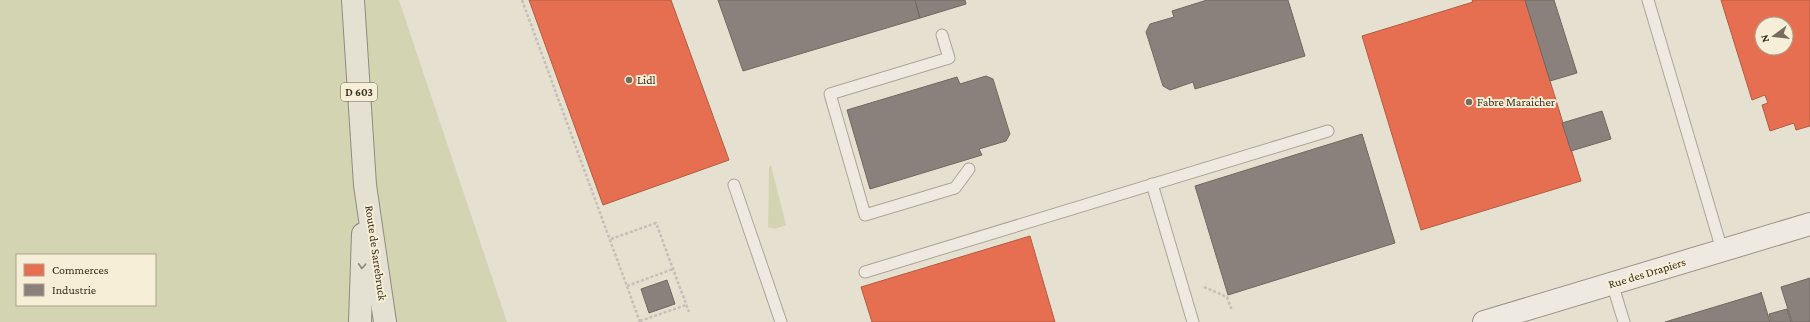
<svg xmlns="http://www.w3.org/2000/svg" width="1810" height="322" font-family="'Crimson Pro',serif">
  <rect width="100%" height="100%" fill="#e5e0cf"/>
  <g fill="#d3d5b2" fill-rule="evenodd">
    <path d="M0 0H399L507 322H0ZM17 255H155V305H17Z"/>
    <path d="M771 165 786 225 775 229 768 227 769 168Z"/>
  </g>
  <g fill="#e76f51" stroke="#b35c42" fill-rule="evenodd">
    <path d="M529 0H671L729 160 603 205Z"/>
    <path d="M1472 0H1525L1581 181 1421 230 1362 36 1473 2Z"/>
    <path d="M1721 0H1810V126L1796 130 1794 123 1770 131 1762 105 1768 103 1765 95 1752 100ZM1762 24H1786V48H1762Z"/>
    <path d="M1030 236 1055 322H872L861 287Z"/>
  </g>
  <g fill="#8a817c" stroke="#726860">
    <path d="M718 0H915L920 18 743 71Z"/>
    <path d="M915 0H965L966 4 920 18Z"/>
    <path d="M1207 0H1288L1305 56 1195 89 1193 82 1170 90 1163 86 1146 32 1150 24 1174 17 1172 11Z"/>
    <path d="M1525 0H1554L1577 73 1550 81Z"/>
    <path d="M986 76 993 79 1009 131 1010 134 1006 141 979 149 982 155 870 189 847 110 957 77 960 84Z"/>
    <path d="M1602 111 1611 139 1571 151 1562 123Z"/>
    <path d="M1362 134 1395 243 1228 295 1195 186Z"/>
    <path d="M1810 278V322H1792L1781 287Z"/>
    <path d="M667 280 675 304 649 313 641 289Z"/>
    <path d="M1761 292 1770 322H1665L1761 293Z"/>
    <path d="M1787 309 1791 322H1771L1769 314Z"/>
  </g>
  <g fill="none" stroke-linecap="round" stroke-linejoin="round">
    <defs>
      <g id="lane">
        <path d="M1648 0 1722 250"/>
        <path d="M942 35 949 58 830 94 865 215 955 188 969 169"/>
        <path d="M1152 184 1193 322"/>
        <path d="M734 185 781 322"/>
        <path d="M865 272 1328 131"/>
        <path d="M1612 283 1624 322"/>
      </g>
      <path id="secondary" d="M1484 322 1810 224"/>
      <g id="primary">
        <path d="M353 0 365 185 385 322"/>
        <path d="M360 322 363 234"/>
      </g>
    </defs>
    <use href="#lane" stroke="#aba598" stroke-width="13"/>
    <use href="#secondary" stroke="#9a9488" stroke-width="24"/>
    <use href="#primary" stroke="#908a7f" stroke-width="24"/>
    <g stroke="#c6c1b8" stroke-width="2.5" stroke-dasharray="3 2" stroke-linecap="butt">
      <path d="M522 0 640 322"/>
      <path d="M611 239 656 223 689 312"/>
      <path d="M627 286 673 269"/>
      <path d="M1204 287 1227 297 1232 311"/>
      <path d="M640 321 686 305"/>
    </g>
    <use href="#lane" stroke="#eeeae1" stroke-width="11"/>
    <use href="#secondary" stroke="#eeeae1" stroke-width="22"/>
    <use href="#primary" stroke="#e4e0d2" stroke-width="22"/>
  </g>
  <defs><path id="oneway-chevron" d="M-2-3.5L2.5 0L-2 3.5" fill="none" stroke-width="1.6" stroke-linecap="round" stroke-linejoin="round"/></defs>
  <use stroke="#8f8778" href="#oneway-chevron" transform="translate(362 266) rotate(93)"/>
  <g fill="#766c5d" stroke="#f6eed6" stroke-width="1.5">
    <circle cx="629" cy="80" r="4"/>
    <circle cx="1469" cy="102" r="4"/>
  </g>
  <g text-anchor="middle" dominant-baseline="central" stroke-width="4" stroke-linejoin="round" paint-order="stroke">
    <rect fill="#f6eed6" stroke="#726856" stroke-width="1" x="341" y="83" width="36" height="18" rx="3"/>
    <g font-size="11" font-weight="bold" fill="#3a2e1f">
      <text x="359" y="92">D 603</text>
    </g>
    <g font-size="12" fill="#3a2e1f" stroke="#f6eed6" text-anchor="start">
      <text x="637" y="80">Lidl</text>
      <text x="1477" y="102">Fabre Maraicher</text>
    </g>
    <g font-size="12" fill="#3a2e1f" stroke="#f6eed6">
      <text transform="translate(376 253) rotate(82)">Route de Sarrebruck</text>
      <text transform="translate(1647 273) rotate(-17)">Rue des Drapiers</text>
    </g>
  </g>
  <rect x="16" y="254" width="140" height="52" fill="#f6eed6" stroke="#aba18d"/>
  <rect x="24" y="264" width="20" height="12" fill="#e76f51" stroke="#aba18d"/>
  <text x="52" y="274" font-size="12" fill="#3a2e1f">Commerces</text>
  <rect x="24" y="284" width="20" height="12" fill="#8a817c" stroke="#aba18d"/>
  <text x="52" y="294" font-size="12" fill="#3a2e1f">Industrie</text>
  <g transform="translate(1774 36) rotate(255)"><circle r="19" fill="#f6eed6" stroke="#aba18d"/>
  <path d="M0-3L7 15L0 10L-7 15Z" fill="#766c5d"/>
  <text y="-6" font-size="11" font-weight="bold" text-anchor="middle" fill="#3a2e1f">N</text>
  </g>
</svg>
